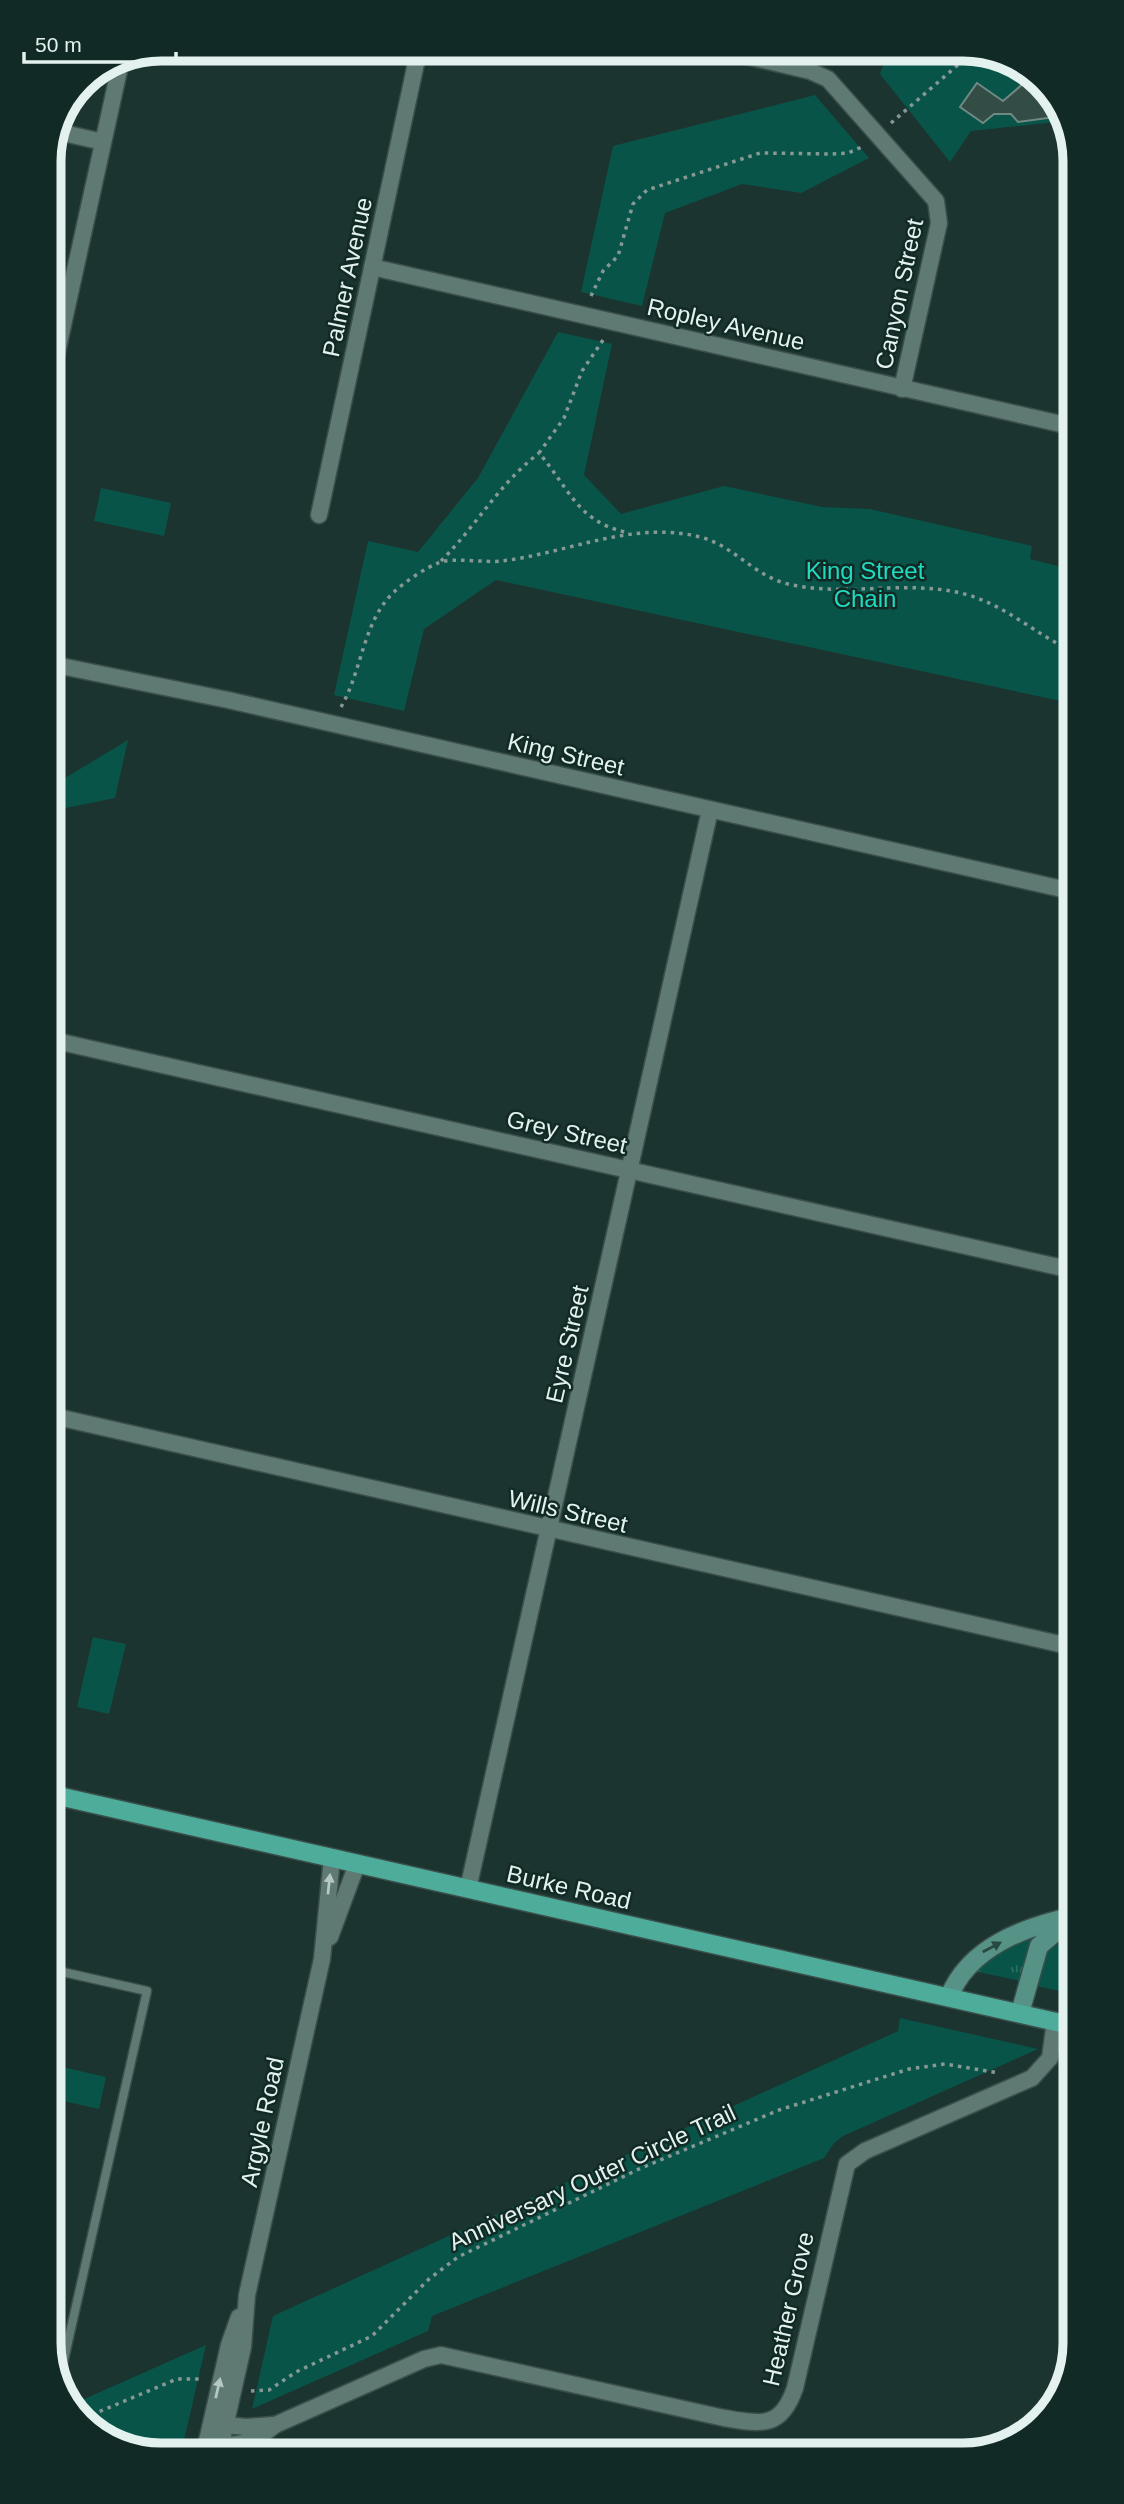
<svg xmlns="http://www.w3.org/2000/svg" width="1124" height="2504" font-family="Arial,sans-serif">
  <defs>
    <pattern id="grass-tufts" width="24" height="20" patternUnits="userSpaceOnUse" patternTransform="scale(1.75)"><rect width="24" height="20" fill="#095448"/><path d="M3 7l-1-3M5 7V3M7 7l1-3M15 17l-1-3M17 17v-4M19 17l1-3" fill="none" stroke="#2d6d63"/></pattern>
  </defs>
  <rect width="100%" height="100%" fill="#1c342f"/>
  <path fill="url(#grass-tufts)" d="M1031 1934 1033 1942 1020 1981 969 1970 975 1963Z"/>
  <g fill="#095448">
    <path d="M889 49H970L1031 72 1066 121 971 131 950 162 880 74Z"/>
    <path d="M815 95 869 158 801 193 742 184 665 213 642 306 581 292 613 146Z"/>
    <path d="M558 332 612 344 584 475 621 514 724 486 822 507 870 509 1032 546 1030 559 1070 569V703L496 580 424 629 404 711 334 695 368 541 418 552 478 478Z"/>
    <path d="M101 488 171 503 164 536 94 521Z"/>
    <path d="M128 740 115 798 51 811V783L60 781Z"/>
    <path d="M93 1637 126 1644 109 1714 77 1707Z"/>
    <path d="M1074 1936V1994L1036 1986 1047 1950Z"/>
    <path d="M900 2018 1038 2049 843 2136 834 2143 824 2158 432 2316 428 2331 252 2409 273 2316 898 2031Z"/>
    <path d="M54 2065 106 2077 99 2109 54 2099Z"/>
    <path d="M206 2345 184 2440 154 2455 93 2432 73 2404Z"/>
  </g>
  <path fill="#334c46" stroke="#6f8983" stroke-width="2" d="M977 83 1003 101 1024 83 1041 103 1049 96 1063 116 1018 122 1011 114H994L983 123 960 107Z"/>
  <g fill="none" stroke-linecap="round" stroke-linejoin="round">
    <defs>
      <path id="lane" d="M54 1970 147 1991 63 2364"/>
      <g id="street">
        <path d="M717 49 810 71 828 79 936 201 939 223 902 389"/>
        <path d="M59 132 103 142"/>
        <path d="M372 267 1070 426"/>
        <path d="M50 384 120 66"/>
        <path d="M319 515 419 49"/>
        <path d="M51 664 228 700 1071 891"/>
        <path d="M52 1040 1072 1270"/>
        <path d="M53 1416 1073 1647"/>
        <path d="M468 1889 710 810"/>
        <path d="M330 1937 357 1864"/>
        <path d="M215 2424 246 2427 273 2425"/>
        <path d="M206 2442C234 2449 253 2443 275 2425L424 2359 441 2355 724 2418C762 2424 781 2429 795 2388L847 2164 865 2151 1032 2078 1050 2058 1055 2021"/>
        <path d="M219 2453 243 2347 247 2295 322 1959 332 1858"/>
        <path d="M204 2454 229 2345 239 2317"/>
      </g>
      <g id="secondary">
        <path d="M949 1997C969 1947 1024 1927 1074 1916"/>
        <path d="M1020 2013 1039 1946 1071 1919"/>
      </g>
      <path id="primary" d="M54 1795 1074 2026"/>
    </defs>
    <use href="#lane" stroke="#3a4f4b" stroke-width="11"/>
    <use href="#street" stroke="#3a4f4b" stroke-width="19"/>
    <use href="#secondary" stroke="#3a4f4b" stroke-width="21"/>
    <use href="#primary" stroke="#3a4f4b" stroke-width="21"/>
    <g stroke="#869995" stroke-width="3.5" stroke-dasharray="3.5 5" stroke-linecap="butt">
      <path d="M891 123 974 51"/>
      <path d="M591 296 603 271 618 256 633 204 647 190 760 153 831 154 848 153 864 146"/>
      <path d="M603 340 582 371 564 418 539 453C569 488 577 521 625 532"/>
      <path d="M441 561C478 524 497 486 539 453"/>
      <path d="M341 707C362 671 363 621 394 592 406 581 424 569 438 563 451 557 485 563 502 561 568 553 633 520 700 537 733 545 754 576 788 584 848 598 909 578 968 595 1004 605 1036 634 1070 650"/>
      <path d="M1068 2064 1074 2050"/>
      <path d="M251 2391 269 2390 296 2372 372 2336 429 2279 458 2257 639 2169 779 2110 909 2069 945 2064 999 2073"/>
      <path d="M84 2418 177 2379H203"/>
    </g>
    <use href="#lane" stroke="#5f7973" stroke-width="8"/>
    <use href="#street" stroke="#5f7973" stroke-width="16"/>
    <use href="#secondary" stroke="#579287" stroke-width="18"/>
    <use href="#primary" stroke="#4eac9b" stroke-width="18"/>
  </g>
  <defs><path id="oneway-solid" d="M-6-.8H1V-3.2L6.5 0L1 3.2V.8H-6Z" transform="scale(1.75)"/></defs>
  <g fill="#b5c8c3">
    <use href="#oneway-solid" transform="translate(329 1884) rotate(-84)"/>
    <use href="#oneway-solid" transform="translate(218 2388) rotate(-77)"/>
  </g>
  <use fill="#274942" href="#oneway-solid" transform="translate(992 1947) rotate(-28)"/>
  <g text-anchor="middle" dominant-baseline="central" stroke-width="5" stroke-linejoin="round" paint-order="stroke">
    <g font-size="24" fill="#e3f2ee" stroke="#122a25">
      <text transform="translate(347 277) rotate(-78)">Palmer Avenue</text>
      <text transform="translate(899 294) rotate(-78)">Canyon Street</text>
      <text transform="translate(726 324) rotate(13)">Ropley Avenue</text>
      <text transform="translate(566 754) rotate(13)">King Street</text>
      <text transform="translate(567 1132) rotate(13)">Grey Street</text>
      <text transform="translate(567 1344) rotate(-77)">Eyre Street</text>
      <text transform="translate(568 1511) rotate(13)">Wills Street</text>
      <text transform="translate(569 1887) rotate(13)">Burke Road</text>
      <text transform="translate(262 2122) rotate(-78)">Argyle Road</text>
      <text transform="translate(592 2177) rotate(-25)">Anniversary Outer Circle Trail</text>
      <text transform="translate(788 2309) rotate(-77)">Heather Grove</text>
    </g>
    <g font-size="24" fill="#1fdbbf" stroke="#122a25">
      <text x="865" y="570">King Street<tspan x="865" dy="28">Chain</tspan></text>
    </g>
  </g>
  <path d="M0 0H1124V2504H0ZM161 61H963A100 100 0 0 1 1063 161V2343A100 100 0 0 1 963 2443H161A100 100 0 0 1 61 2343V161A100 100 0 0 1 161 61Z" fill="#122a25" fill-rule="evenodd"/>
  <path fill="none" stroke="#e3f2ee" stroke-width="9" d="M161 61H963A100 100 0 0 1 1063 161V2343A100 100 0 0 1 963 2443H161A100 100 0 0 1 61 2343V161A100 100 0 0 1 161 61Z"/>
  <path d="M24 52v10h152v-10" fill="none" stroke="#e3f2ee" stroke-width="3.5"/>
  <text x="35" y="52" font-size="21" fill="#e3f2ee" stroke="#122a25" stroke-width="5" paint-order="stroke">50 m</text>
</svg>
